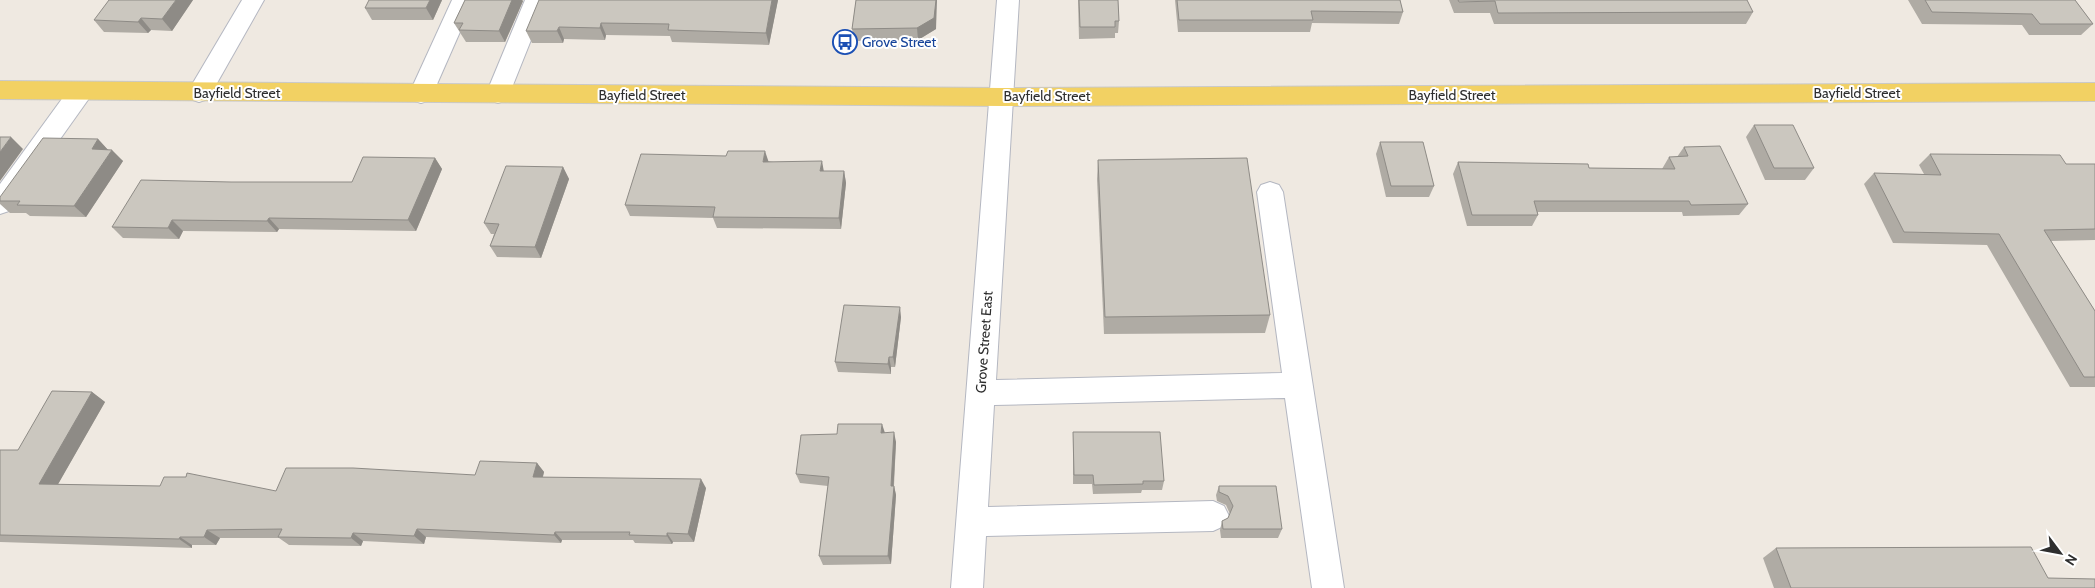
<svg xmlns="http://www.w3.org/2000/svg" width="2095" height="588" font-family="Cabin,sans-serif">
  <rect width="100%" height="100%" fill="#efe9e1"/>
  <g fill="none" stroke-linecap="round" stroke-linejoin="round">
    <defs>
      <g id="minor">
        <path d="M242 0H264L208 99 199 102 190 99 187 93Z"/>
        <path d="M452 0H474L430 100 421 103 412 100 409 94Z"/>
        <path d="M525 0H547L507 100 498 103 489 100 486 94Z"/>
        <path d="M997 0H1019L996 380 1282 373 1257 192 1261 185 1270 182 1279 185 1283 192 1344 588H1312L1285 398 994 405 988 507 1213 501 1224 506 1229 516 1224 526 1213 531 986 536 983 588H951Z"/>
        <path d="M81 82 90 85 93 91 90 97 9 211 0 214V184L72 85Z"/>
      </g>
      <path id="major" d="M0 81 1002 88 2095 83V101L1002 106 0 99Z"/>
    </defs>
    <use href="#minor" stroke="#b4b7c1" stroke-width="2"/>
    <use href="#major" stroke="#c9c9c9" stroke-width="2"/>
    <use href="#minor" fill="#fff" fill-rule="evenodd"/>
    <use href="#major" fill="#f2d163" fill-rule="evenodd"/>
  </g>
  <g fill="#afaba4">
    <path d="M193 0 172 31 151 30 148 33 104 32 94 20Z"/>
    <path d="M442 0 433 20H372L365 8Z"/>
    <path d="M465 0H522L523 1 505 42H466L454 23Z"/>
    <path d="M778 0 769 45 672 42 670 36 606 35 605 40 564 39 563 43H532L526 31Z"/>
    <path d="M856 0 936 29 918 40 855 41 852 29Z"/>
    <path d="M1078 0H1118L1119 21 1118 33H1115V38L1079 39Z"/>
    <path d="M1175 0H1400L1403 12 1399 24 1312 23 1310 32H1178Z"/>
    <path d="M1449 0H1747L1753 12 1746 24H1494L1490 13H1454Z"/>
    <path d="M1908 0H2075L2093 24 2081 35H2029L2022 25 1922 24Z"/>
    <path d="M1754 125 1814 168 1805 180H1765L1746 137Z"/>
    <path d="M98 139 108 150 123 161 86 217 30 216 26 213H10L0 204V197Z"/>
    <path d="M1380 142 1434 186 1429 197H1386L1376 154Z"/>
    <path d="M1684 147 1748 204 1739 215 1683 216 1682 212H1538V215L1532 226H1467L1453 174 1458 162 1589 168 1662 169 1669 157H1677Z"/>
    <path d="M1930 154 2066 164H2095V240L2051 241 2095 311V387H2070L1987 245 1893 243 1864 184 1874 173 1924 174 1919 165Z"/>
    <path d="M435 158 442 169 416 231 279 229 277 232 183 231 179 239 123 238 112 227 231 182H352Z"/>
    <path d="M1098 160 1270 315 1265 333 1104 334 1097 179Z"/>
    <path d="M768 161 824 171H844L846 183 841 229 717 228 713 218 630 216 625 205Z"/>
    <path d="M563 167 569 179 541 258 497 257 490 246 494 234H491L484 223Z"/>
    <path d="M901 317 895 367H891V374L838 372 835 362Z"/>
    <path d="M92 392 105 402 58 484 276 491 475 475 537 463 544 472 543 477 706 488 694 542H673L672 544 635 543 633 540H562L561 543 426 537 424 544 363 541 361 546 289 545 279 538H220L216 545H192V548L0 542V450H18Z"/>
    <path d="M1073 432 1164 481 1162 490H1142L1141 493 1093 494 1092 484H1073Z"/>
    <path d="M884 433 896 442 894 486 896 495 891 564 823 565 819 556 828 486 800 483 796 474Z"/>
    <path d="M1219 486 1282 529 1278 538H1221L1220 530 1222 521 1228 518 1230 514 1226 505 1217 501 1216 495Z"/>
    <path d="M1776 548 2048 578 2095 588H1774L1763 558Z"/>
  </g>
  <g fill="#8e8b86">
    <path d="M176 0H193L172 31 162 19Z"/>
    <path d="M430 0H442L433 20 426 8Z"/>
    <path d="M512 0H522L523 1 505 42 499 31Z"/>
    <path d="M772 0H778L769 45 766 33Z"/>
    <path d="M936 0H937L936 29 918 40 917 28Z"/>
    <path d="M141 18 151 30 148 33 138 22Z"/>
    <path d="M601 23 606 35 605 40 600 28Z"/>
    <path d="M559 27 564 39 563 43 557 31Z"/>
    <path d="M11 137 23 149 0 181V152Z"/>
    <path d="M98 139 109 151 92 149Z"/>
    <path d="M112 150 123 161 86 217 74 206Z"/>
    <path d="M765 151 769 163 763 162Z"/>
    <path d="M435 158 442 169 416 231 408 220Z"/>
    <path d="M822 161 824 172 820 171Z"/>
    <path d="M563 167 569 179 541 258 535 247Z"/>
    <path d="M844 171 846 183 841 229 839 218Z"/>
    <path d="M269 218 279 229 277 232 267 221Z"/>
    <path d="M172 220 183 231 179 239 168 228Z"/>
    <path d="M900 307 901 317 895 367 893 357Z"/>
    <path d="M889 357 891 367V374L888 364Z"/>
    <path d="M92 392 105 402 53 493 39 484Z"/>
    <path d="M882 424 885 433H881Z"/>
    <path d="M894 432 896 442 893 495 891 486Z"/>
    <path d="M537 463 544 472 540 486 533 477Z"/>
    <path d="M701 479 706 488 694 542 688 534Z"/>
    <path d="M894 486 896 495 891 564 888 556Z"/>
    <path d="M417 529 426 537 424 544 414 536Z"/>
    <path d="M207 530 220 538 216 545 204 537Z"/>
    <path d="M555 532 562 540 561 543 554 535Z"/>
    <path d="M353 533 363 541 361 546 351 538Z"/>
    <path d="M667 533 673 542 672 544 667 536Z"/>
    <path d="M180 537 192 545V548L179 539Z"/>
  </g>
  <g fill="#cbc7bf" stroke="#8e8b86">
    <path d="M109 0H176L162 19 141 18 138 22 94 20Z"/>
    <path d="M369 0H430L426 8H365Z"/>
    <path d="M465 0H512L499 31 459 30 463 23H454Z"/>
    <path d="M539 0H772L766 33 668 30 669 24 601 23 600 28 559 27 557 31H526Z"/>
    <path d="M856 0H936L934 18 917 28 852 29Z"/>
    <path d="M1079 0H1118L1119 21H1115V27H1080Z"/>
    <path d="M1177 0H1400L1403 12 1311 11 1313 20H1179Z"/>
    <path d="M1458 0H1747L1753 12 1498 13 1495 1 1459 2Z"/>
    <path d="M1925 0H2075L2093 24H2040L2032 14 1932 12Z"/>
    <path d="M1754 125H1793L1814 168H1774Z"/>
    <path d="M0 137H11L0 152Z"/>
    <path d="M43 138 98 139 92 149 112 150 74 206 17 205 20 201H0V197Z"/>
    <path d="M1380 142H1423L1434 186H1391Z"/>
    <path d="M1720 146 1748 204 1691 205 1689 201H1534L1538 215H1472L1458 162 1588 164 1589 168 1675 169 1669 157 1688 156 1684 147Z"/>
    <path d="M728 151H765L763 162 822 161 820 171H844L839 218 713 217 715 207 625 205 641 154 726 156Z"/>
    <path d="M1930 154 2060 155 2066 164H2095V229L2044 230 2095 311V377H2084L1999 234 1904 232 1874 173 1941 175Z"/>
    <path d="M363 157 435 158 408 220 269 218 267 221 172 220 168 228 112 227 141 180 231 182H352Z"/>
    <path d="M1247 158 1270 315 1105 317 1098 160Z"/>
    <path d="M506 166 563 167 535 247 490 246 499 224 484 223Z"/>
    <path d="M844 305 900 307 893 357H889L888 364 835 362Z"/>
    <path d="M52 391 92 392 39 484 160 486 164 477H186L187 473 276 491 286 468H353L475 475 480 461 537 463 533 477 701 479 688 534 667 533V536L629 535 630 532H555L554 535 417 529 414 536 353 533 351 538 278 537 282 529 207 530 204 537H180L179 539 0 535V450H18Z"/>
    <path d="M838 424H882L881 433 894 432 891 486H894L888 556H819L829 477 796 474 801 435 837 434Z"/>
    <path d="M1073 432H1160L1164 481H1143V484L1094 485 1093 475H1074Z"/>
    <path d="M1219 486H1276L1282 529H1223L1222 521 1228 518 1233 506 1228 496 1219 492Z"/>
    <path d="M2031 547 2048 578 2095 579V588H1791L1776 548Z"/>
  </g>
  <defs>
    <symbol id="bus-ring" viewBox="-11 -11 22 22"><circle r="9.5" fill="#fff" stroke="#1a4fb4" stroke-width="1.5"/><path d="M-5-6H5V4H4V6H2V4H-2V6H-4V4H-5ZM-3.5-4V0h7V-4ZM-3.5 1.2v1.5H-2V1.2ZM2 1.2v1.5H3.5V1.2Z" fill="#1a4fb4"/></symbol>
  </defs>
  <g fill-rule="evenodd">
    <use href="#bus-ring" x="831" y="28" width="28" height="28"/>
  </g>
  <g text-anchor="middle" dominant-baseline="central" stroke-width="4" stroke-linejoin="round" paint-order="stroke">
    <g font-size="14" fill="#164399" stroke="#fff" text-anchor="start">
      <text x="862" y="42">Grove Street</text>
    </g>
    <g font-size="14" fill="#2e2e2e" stroke="#fff">
      <text x="237" y="93">Bayfield Street</text>
      <text x="1857" y="93">Bayfield Street</text>
      <text x="642" y="95">Bayfield Street</text>
      <text x="1452" y="95">Bayfield Street</text>
      <text x="1047" y="96">Bayfield Street</text>
      <text transform="translate(984 342) rotate(-86)">Grove Street East</text>
    </g>
  </g>
  <g transform="translate(2060 553) rotate(122)" stroke="#ffffff" stroke-width="4" paint-order="stroke">
  <path d="M0-4L9 19L0 12L-9 19Z" fill="#2e2e2e"/>
  <text y="-8" font-size="14" font-weight="bold" text-anchor="middle" fill="#2e2e2e">N</text>
  </g>
</svg>
